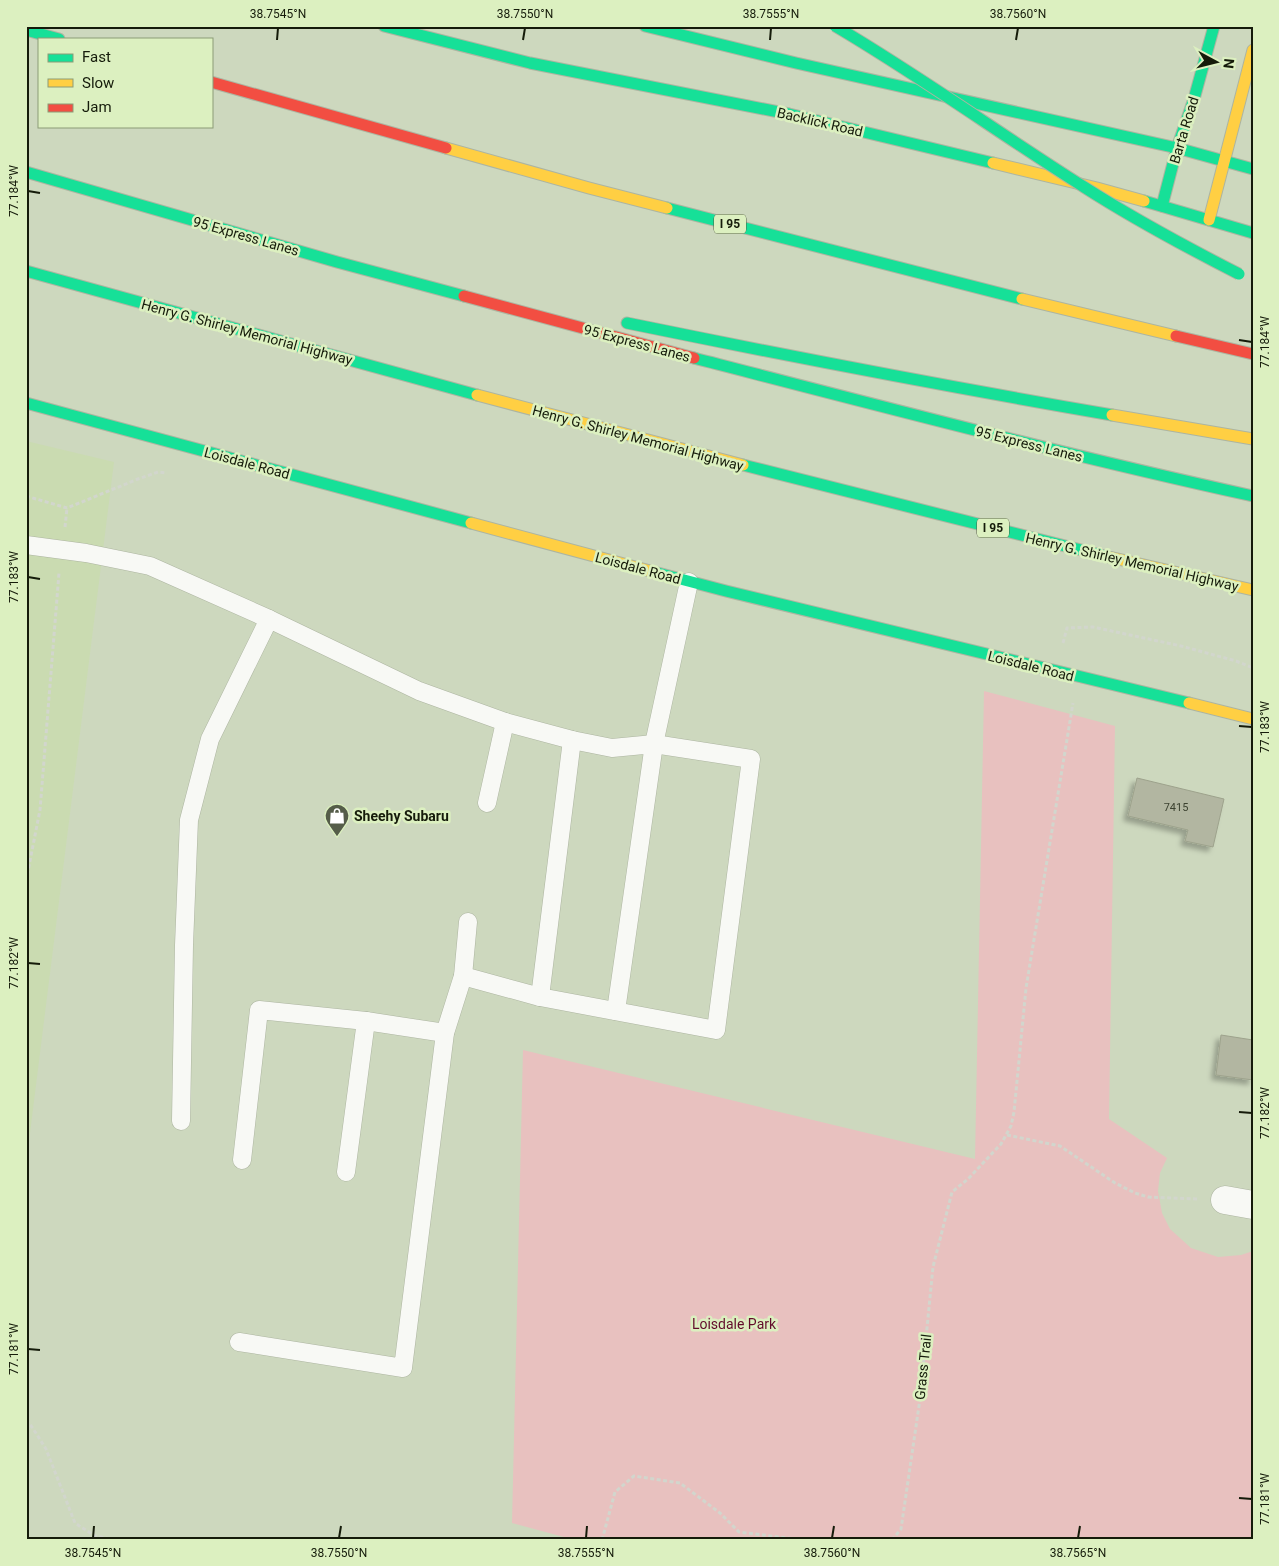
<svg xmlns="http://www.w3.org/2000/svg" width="1279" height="1566" font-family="Roboto,sans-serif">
  <defs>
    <filter id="shadow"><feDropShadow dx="-4.5" dy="4.5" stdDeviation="2.5" flood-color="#0004"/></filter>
  </defs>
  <rect width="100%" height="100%" fill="#cdd8be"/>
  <path fill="#cadbb1" d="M26 441 114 462 26 1165Z"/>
  <path fill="#e8c1bf" d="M984 691 1115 726 1109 1119 1167 1158 1160 1173 1158 1191 1162 1213 1170 1229 1191 1248 1218 1257 1241 1255 1253 1251V1540H575L512 1523 523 1050 975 1159Z"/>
  <g fill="#b2b6a1" stroke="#9da28c" filter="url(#shadow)">
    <path d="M1137 778 1224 799 1213 847 1185 841 1188 830 1128 816Z"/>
    <path d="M1221 1035 1253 1040V1080L1216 1075Z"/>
  </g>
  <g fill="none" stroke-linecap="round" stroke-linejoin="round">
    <defs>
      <g id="lane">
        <path d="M26 545 86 553 150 566 269 619"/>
        <path d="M487 803 505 722"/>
        <path d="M463 976 540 997 716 1030 751 759 654 744 689 582"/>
        <path d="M540 997 572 740"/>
        <path d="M181 1121 184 945 189 820 210 739 269 619 419 691 505 722 572 740 612 748 654 744 616 1011"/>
        <path d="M242 1160 259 1010 366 1021 445 1033"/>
        <path d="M346 1172 366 1021"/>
        <path d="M239 1342 403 1368 445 1033 463 976 468 922"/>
      </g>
      <path id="street" d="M1225 1200 1253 1205"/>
      <g id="fast">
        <path d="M384 26 530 63 789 114 993 163"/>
        <path d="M645 26 796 63 1177 148 1253 169"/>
        <path d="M26 30 59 39"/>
        <path d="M26 172 337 262 464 296"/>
        <path d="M1144 201 1253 233"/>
        <path d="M1162 206 1177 148 1194 99 1214 26"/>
        <path d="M667 208 1022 299"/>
        <path d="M26 271 477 395"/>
        <path d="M627 323C788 356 950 387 1112 415"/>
        <path d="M694 358C880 406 1066 455 1253 496"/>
        <path d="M26 403 471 523"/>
        <path d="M743 465 1109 557"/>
        <path d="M650 571 726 591 1189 703"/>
      </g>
      <g id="slow">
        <path d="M446 148 589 188 667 208"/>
        <path d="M993 163 1097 188 1144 201"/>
        <path d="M1209 220 1253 50"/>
        <path d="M1022 299 1176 336"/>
        <path d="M477 395 743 465"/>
        <path d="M1112 415 1253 439"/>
        <path d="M471 523 650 571"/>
        <path d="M1109 557 1253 590"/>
        <path d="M1189 703 1253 719"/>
      </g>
      <g id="jam">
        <path d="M211 82 446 148"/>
        <path d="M464 296 694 358"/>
        <path d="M1176 336 1253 354"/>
      </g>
    </defs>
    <use href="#lane" stroke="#adb5a1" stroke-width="19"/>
    <use href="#street" stroke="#adb5a1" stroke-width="29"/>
    <use href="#fast" stroke="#adb5a1" stroke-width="13"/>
    <use href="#slow" stroke="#adb5a1" stroke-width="13"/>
    <use href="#jam" stroke="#adb5a1" stroke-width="13"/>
    <g stroke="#d2d6cd" stroke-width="3" stroke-dasharray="4 2.5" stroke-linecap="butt">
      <path d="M26 496 67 508 138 479 158 472 167 473"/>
      <path d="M65 527 67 508"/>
      <path d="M1063 643 1067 628 1093 627 1181 646 1236 661 1253 668"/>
      <path d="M26 881 40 810 59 573"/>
      <path d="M1007 1135 1060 1146 1115 1183 1135 1193 1148 1197 1198 1199"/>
      <path d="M26 1420 32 1427 46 1449 75 1523 95 1536 117 1540"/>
      <path d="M602 1540 615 1492 634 1476 680 1483 720 1513 739 1532 803 1540"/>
      <path d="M892 1540 901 1529 920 1399 933 1267 952 1192 968 1179 1001 1144 1011 1126 1014 1112 1026 988 1073 703"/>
    </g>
    <use href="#lane" stroke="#f8f9f5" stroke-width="18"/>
    <use href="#street" stroke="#f8f9f5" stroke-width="28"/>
    <use href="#fast" stroke="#16e098" stroke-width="11"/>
    <use href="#slow" stroke="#ffcf43" stroke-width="11"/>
    <use href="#jam" stroke="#f24e42" stroke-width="11"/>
    <defs>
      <path id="fast-bridge" d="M835 26C920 76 1000 134 1084 187 1134 219 1186 247 1239 274"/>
    </defs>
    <use href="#fast-bridge" stroke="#adb5a1" stroke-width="13" stroke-linecap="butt"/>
    <use href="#fast-bridge" stroke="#16e098" stroke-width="11"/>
  </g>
  <path fill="none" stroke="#151b0a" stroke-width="2" d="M277 40 278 28M523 40 525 28M770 40 771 28M1016 40 1018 28M28 191 40 193M1239 340 1252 342M28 577 40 579M1239 726 1252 727M28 963 40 964M1239 1112 1252 1113M28 1349 40 1350M1239 1498 1252 1499M93 1538 94 1526M339 1538 341 1526M586 1538 587 1526M832 1538 834 1526M1078 1538 1080 1526"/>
  <defs>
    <symbol id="shop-pin" viewBox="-11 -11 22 30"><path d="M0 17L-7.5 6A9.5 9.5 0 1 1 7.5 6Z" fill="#555d49" stroke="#dcf0c0"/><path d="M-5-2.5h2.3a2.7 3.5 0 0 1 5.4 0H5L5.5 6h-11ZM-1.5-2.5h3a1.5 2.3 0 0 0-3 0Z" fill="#fff"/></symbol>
  </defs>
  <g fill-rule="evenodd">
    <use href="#shop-pin" x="323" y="802" width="28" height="38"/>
  </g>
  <g text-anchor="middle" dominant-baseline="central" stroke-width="5" stroke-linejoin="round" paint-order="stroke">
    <g font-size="11" fill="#3c4230">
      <text x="1176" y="807">7415</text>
    </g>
    <g fill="#dcf0c0" stroke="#515b41" stroke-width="1">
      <rect x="714" y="214.5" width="32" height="19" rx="4"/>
      <rect x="977" y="518.5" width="32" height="19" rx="4"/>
    </g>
    <g font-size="12" font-weight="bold" fill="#151b0a">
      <text x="730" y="224">I 95</text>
      <text x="993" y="528">I 95</text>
    </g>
    <g font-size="14" fill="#151b0a" stroke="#dcf0c0">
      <text transform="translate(820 122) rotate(13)">Backlick Road</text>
      <text transform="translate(1184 130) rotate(-73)">Barta Road</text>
      <text transform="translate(246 236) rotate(16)">95 Express Lanes</text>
      <text transform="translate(247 332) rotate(15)">Henry G. Shirley Memorial Highway</text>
      <text transform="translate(637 343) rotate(15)">95 Express Lanes</text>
      <text transform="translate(638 438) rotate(15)">Henry G. Shirley Memorial Highway</text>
      <text transform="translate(1029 444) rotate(14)">95 Express Lanes</text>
      <text transform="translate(247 463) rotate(15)">Loisdale Road</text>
      <text transform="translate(1132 562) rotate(13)">Henry G. Shirley Memorial Highway</text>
      <text transform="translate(638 568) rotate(15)">Loisdale Road</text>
      <text transform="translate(1031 666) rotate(14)">Loisdale Road</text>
      <text transform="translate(923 1367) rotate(-84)">Grass Trail</text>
    </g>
    <g font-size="14" font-weight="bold" fill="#151b0a" stroke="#dcf0c0" text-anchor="start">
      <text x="354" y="816">Sheehy Subaru</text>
    </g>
    <g font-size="14" fill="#620c2b" stroke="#dcf0c0">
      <text x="734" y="1324">Loisdale Park</text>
    </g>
  </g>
  <rect width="1279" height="1566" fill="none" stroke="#dcf0c0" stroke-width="55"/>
  <rect x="38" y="38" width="175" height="90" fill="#dcf0c0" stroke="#8c9b77"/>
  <rect x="48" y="54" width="25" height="8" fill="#16e098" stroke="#8c9b77"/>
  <text x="82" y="62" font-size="15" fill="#151b0a">Fast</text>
  <rect x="48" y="79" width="25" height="8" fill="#ffcf43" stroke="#8c9b77"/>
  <text x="82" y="88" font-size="15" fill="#151b0a">Slow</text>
  <rect x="48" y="104" width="25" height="8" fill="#f24e42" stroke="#8c9b77"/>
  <text x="82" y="112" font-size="15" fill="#151b0a">Jam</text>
  <g transform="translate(1216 62) rotate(97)" stroke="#dcf0c0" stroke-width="4" paint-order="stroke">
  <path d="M0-4L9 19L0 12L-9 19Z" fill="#151b0a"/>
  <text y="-8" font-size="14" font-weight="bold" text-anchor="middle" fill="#151b0a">N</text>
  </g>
  <rect x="28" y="28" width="1224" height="1510" fill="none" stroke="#151b0a" stroke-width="2"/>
  <g font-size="12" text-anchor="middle" fill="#151b0a">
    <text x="278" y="18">38.7545°N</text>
    <text x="525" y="18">38.7550°N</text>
    <text x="771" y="18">38.7555°N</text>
    <text x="1018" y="18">38.7560°N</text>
    <text transform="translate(14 191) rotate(-90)" y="4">77.184°W</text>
    <text transform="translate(1265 342) rotate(-90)" y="4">77.184°W</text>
    <text transform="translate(14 577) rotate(-90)" y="4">77.183°W</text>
    <text transform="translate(1265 727) rotate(-90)" y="4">77.183°W</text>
    <text transform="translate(14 963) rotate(-90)" y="4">77.182°W</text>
    <text transform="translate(1265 1113) rotate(-90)" y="4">77.182°W</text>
    <text transform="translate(14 1349) rotate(-90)" y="4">77.181°W</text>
    <text transform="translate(1265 1499) rotate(-90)" y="4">77.181°W</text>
    <text x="93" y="1557">38.7545°N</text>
    <text x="339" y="1557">38.7550°N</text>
    <text x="586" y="1557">38.7555°N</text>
    <text x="832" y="1557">38.7560°N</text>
    <text x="1078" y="1557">38.7565°N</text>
  </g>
</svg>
